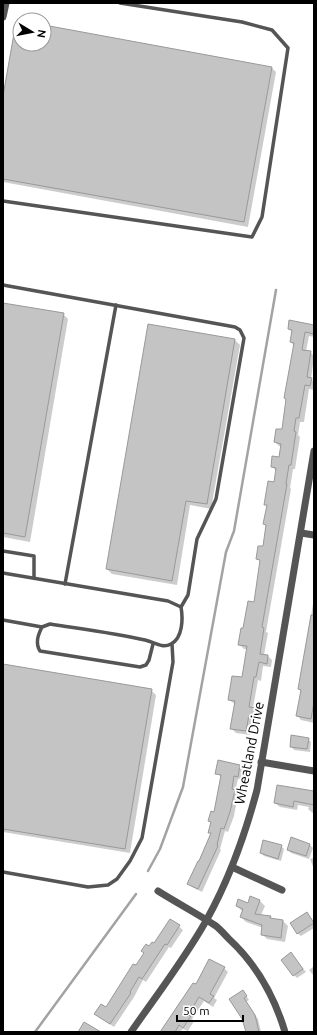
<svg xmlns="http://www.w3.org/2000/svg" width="317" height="1035" font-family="Ubuntu,sans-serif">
  <rect width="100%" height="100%" fill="#fff"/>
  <g fill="#0003">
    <path d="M17 22H20V44H44V26L272 68 276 72 248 227 3 182V102Z"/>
    <path d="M3 304 63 314 68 319 30 542 3 537Z"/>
    <path d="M149 325 235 340 240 345 211 509 190 505 177 585 112 574 107 569Z"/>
    <path d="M314 326V337L309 336 306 351 310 352 314 356 311 379 314 382V390L309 389 304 422H300L298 435 300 437 295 469H293L290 488 291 489 266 632 268 633 264 655 268 656 272 660 271 667 263 666 261 681 258 680 253 708 256 709 260 713 259 720 253 719 250 735 236 733 231 728 235 704 229 700 243 678 247 649H244L239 644 243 629 255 603 261 562 257 558 264 548 267 527 264 524 268 507 265 504 275 483 276 471 272 466 280 458 282 447 279 446 275 442 283 431 294 346 291 342 293 333 289 329Z"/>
    <path d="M314 598V723L301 720 297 715 301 691 299 689Z"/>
    <path d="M3 665 151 690 156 695 130 853 3 832Z"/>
    <path d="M308 739 311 742 310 752 294 750 291 746Z"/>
    <path d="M240 765 243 769 241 780 238 779 235 792 238 794 234 816 228 832 225 831 220 849 221 850 202 892 192 887 188 884 211 834 209 832 212 824 209 821 215 813 222 777 216 773Z"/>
    <path d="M314 792V814L308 809 309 807 298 805 297 810 280 807 275 803Z"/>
    <path d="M310 845 313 848 309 859 291 853 288 850Z"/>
    <path d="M281 846 284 849 281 861 264 856 261 853Z"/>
    <path d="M314 858V869L310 859Z"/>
    <path d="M251 898 260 901 265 906 261 915 270 917 273 920 283 921 288 926 285 942 267 939 262 934 263 928 246 922 241 917 243 912 237 906 249 904Z"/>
    <path d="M307 913 314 922V928L301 936 297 933Z"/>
    <path d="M171 920 183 930 171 948 169 947 146 982 143 980 134 997 114 1027 99 1017 107 1009 149 948 154 945Z"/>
    <path d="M291 954 306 972 297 978 294 975Z"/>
    <path d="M314 966V976L309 970Z"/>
    <path d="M224 968 228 972 214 998 217 1000 213 1007 204 1001 192 1019 194 1021 188 1031 183 1029 180 1032H162L196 986Z"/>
    <path d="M245 994 249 1000 246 1002 258 1019 261 1032H247L243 1019 230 1000Z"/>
  </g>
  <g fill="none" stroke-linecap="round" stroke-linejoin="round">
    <g stroke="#a3a3a3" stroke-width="2.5">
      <path d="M148 871 160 849 183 787 226 552 234 531 276 290"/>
      <path d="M35 1032 136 894"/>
    </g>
  </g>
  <g fill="#c4c4c4" stroke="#999">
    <path d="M16 22H20V44H44V25L272 67 244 222 3 179V96Z"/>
    <path d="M3 303 64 313 25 537 3 533Z"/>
    <path d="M289 320 314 325V334L305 332 302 350 311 351 307 377 312 378 310 386 305 385 299 418H296L294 431 296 432 291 465H289L286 484H287L262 627 264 628 260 654 268 655 267 664 259 662 256 677H254L249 707 256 708 255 716 249 715 246 731 230 729 235 701 228 700 232 676 242 677 247 646 238 645 241 628H243L248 601 254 602 260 560 256 559 258 546H263L266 525 263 524 267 505H264L268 481 274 482 276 468 271 467 272 456 279 457 281 444 274 442 276 429H282L286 399 284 398 294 343 290 342 292 330 288 329Z"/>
    <path d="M148 324 235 339 207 504 186 501 172 581 106 569Z"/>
    <path d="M311 615H314V702L311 719 296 716 301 690 298 689Z"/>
    <path d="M3 664 152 689 125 849 3 829Z"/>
    <path d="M291 735 309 738 307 749 290 747Z"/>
    <path d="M218 760 240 765 238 777 234 776 232 789 235 790 230 812 224 829 221 828 217 845 218 846 198 889 187 884 198 861H199L211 833H208L211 822 208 821 211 811 214 812 221 775 215 774Z"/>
    <path d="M277 785 314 791V805L294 801 293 807 274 803Z"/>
    <path d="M291 837 310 844 306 856 287 850Z"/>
    <path d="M263 840 282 845 278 859 260 853Z"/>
    <path d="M250 896 260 900 255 914 271 916 270 918 283 920 281 938 261 935 262 925 240 917 243 909 236 906 238 899 248 903Z"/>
    <path d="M307 912 314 923 297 934 290 923Z"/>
    <path d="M170 919 180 925 167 945 165 944 142 979 139 977 130 992 131 993 110 1024 94 1014 101 1004 106 1007 133 964 136 965 144 953 141 951 146 944 149 946 152 942 154 943Z"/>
    <path d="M291 952 303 969 293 976 281 960Z"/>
    <path d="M209 959 225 967 210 994 214 996 209 1003 199 997 188 1015 191 1016 183 1028 179 1025 175 1032H160L193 983 196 984Z"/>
    <path d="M243 990 247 996 244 998 255 1015 259 1032H246L242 1019 229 999Z"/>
    <path d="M84 1022 101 1032H78Z"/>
  </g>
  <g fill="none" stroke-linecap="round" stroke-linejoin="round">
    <g stroke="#555" stroke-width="3.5">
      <path d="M3 201 252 237 262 217 288 48 272 30 242 22 120 3"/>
      <path d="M3 285 235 327 240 330 244 338 216 499 197 539 188 595 181 607"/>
      <path d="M3 551 34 556V578"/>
      <path d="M3 573 168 601 181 607C183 618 183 638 171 644 162 649 154 642 145 640 114 633 82 629 50 624L42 627C38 635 35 643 40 651L140 667 146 665 149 660 153 644"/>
      <path d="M65 584 116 305"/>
      <path d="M3 620 42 627"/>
      <path d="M3 872 88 887 108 885 117 879 130 861 142 838 173 662 172 644"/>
    </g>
    <g stroke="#555" stroke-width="7">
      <path d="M3 17 6 3"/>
      <path d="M301 533 314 535"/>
      <path d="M261 762 314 771"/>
      <path d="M232 867 282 890"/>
      <path d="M158 891C177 903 198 914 216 926 221 930 225 935 229 939 257 965 274 995 285 1032"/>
      <path d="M131 1032C156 996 184 960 206 921 229 880 245 835 257 790L314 451"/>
    </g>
  </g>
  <g text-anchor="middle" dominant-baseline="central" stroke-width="4" stroke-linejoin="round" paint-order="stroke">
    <g font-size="14" fill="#000" stroke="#fff">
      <text transform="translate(249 753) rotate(-79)">Wheatland Drive</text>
    </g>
  </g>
  <rect width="317" height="1035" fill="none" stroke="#000000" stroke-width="8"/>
  <g transform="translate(32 32) rotate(100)"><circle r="19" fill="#ffffff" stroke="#999999"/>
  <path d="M0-3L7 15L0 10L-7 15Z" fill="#000000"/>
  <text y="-6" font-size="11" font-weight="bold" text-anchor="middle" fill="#000000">N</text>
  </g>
  <path d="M177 1015v6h66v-6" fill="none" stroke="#000000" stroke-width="2"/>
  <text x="183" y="1015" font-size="12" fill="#000000" stroke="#ffffff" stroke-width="3" paint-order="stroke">50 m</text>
</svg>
